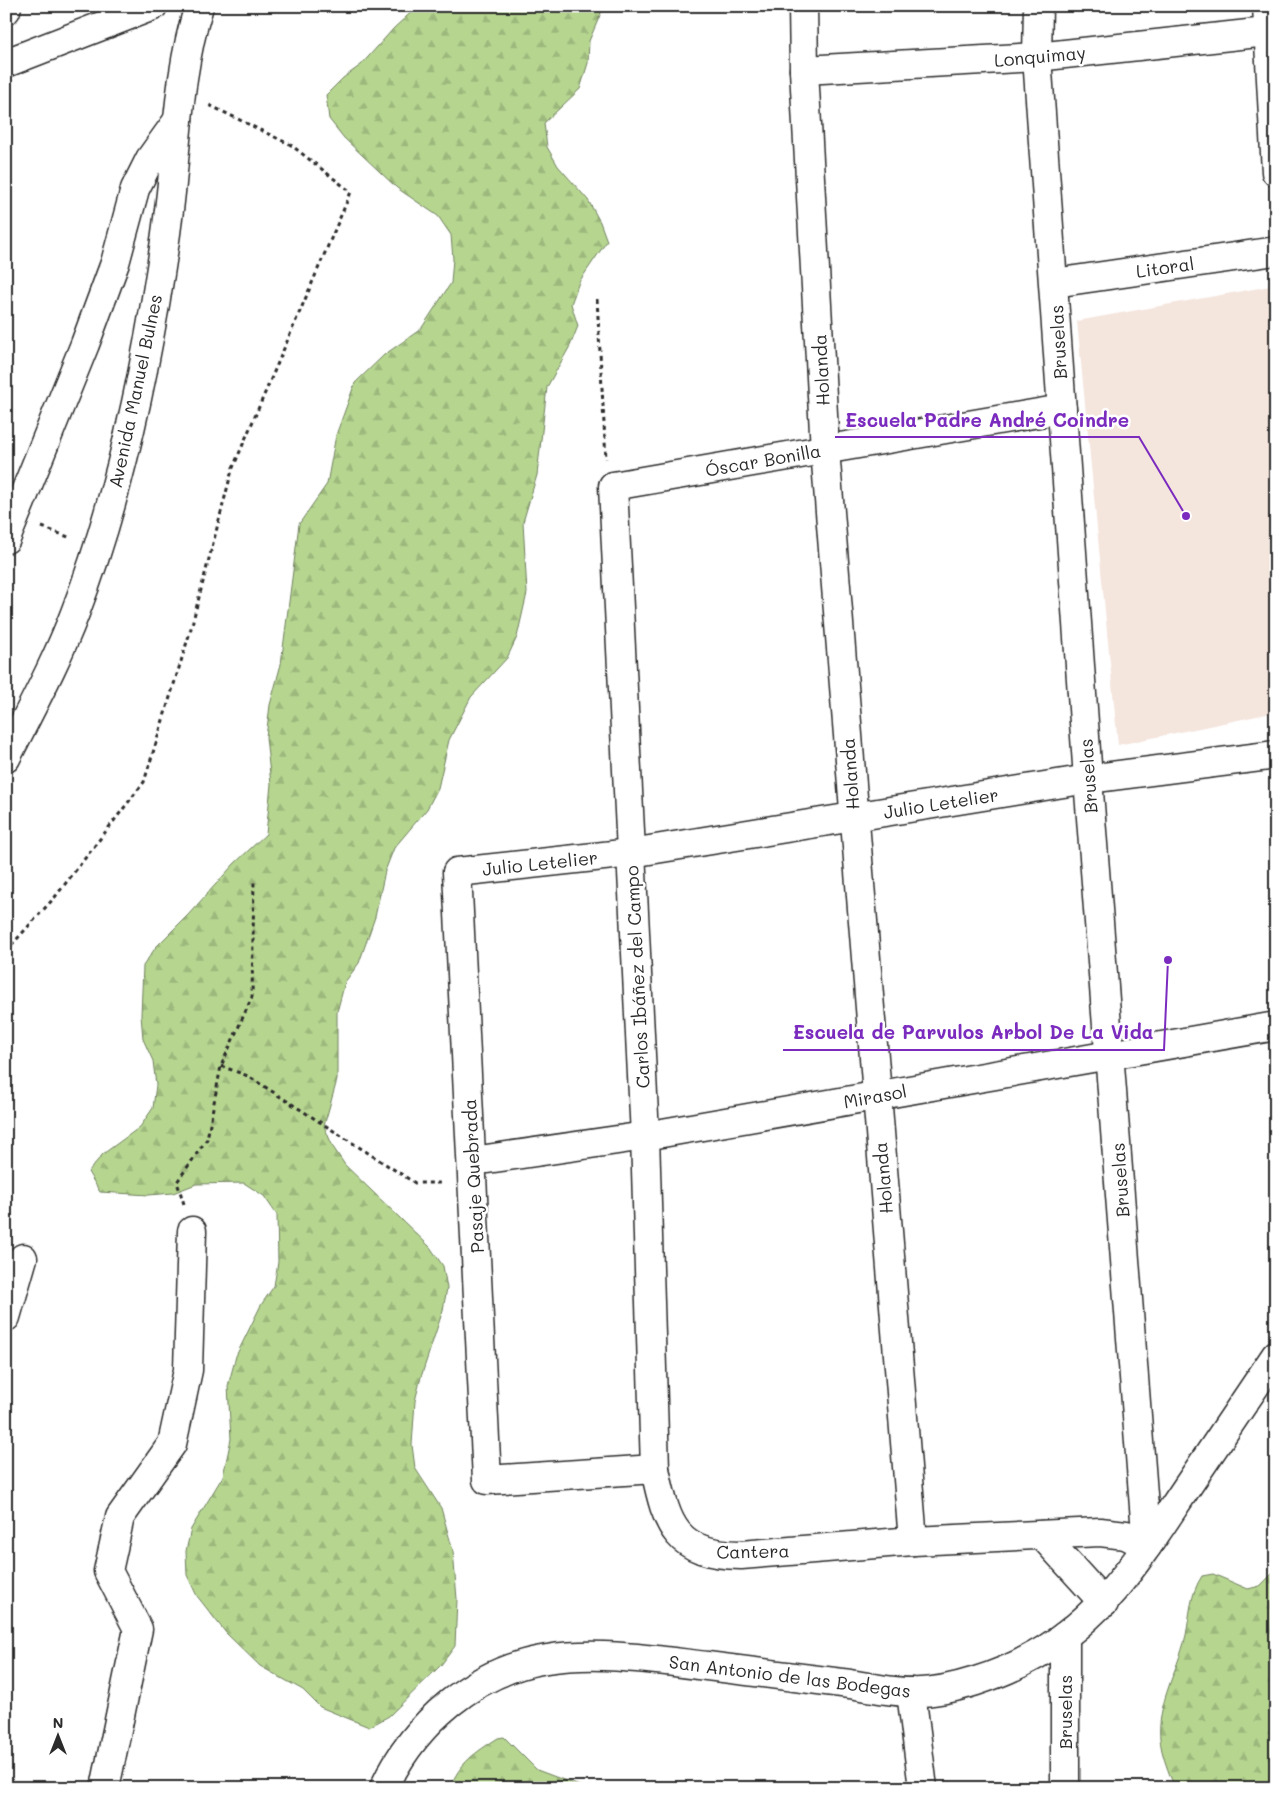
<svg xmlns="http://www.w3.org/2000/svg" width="1282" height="1794" font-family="Mali,sans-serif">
  <defs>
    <pattern id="forest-firs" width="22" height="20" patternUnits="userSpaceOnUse" patternTransform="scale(1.25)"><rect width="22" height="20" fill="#b6d690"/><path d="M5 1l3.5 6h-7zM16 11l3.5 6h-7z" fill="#9db87c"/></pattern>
  </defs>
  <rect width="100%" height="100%" fill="#fff"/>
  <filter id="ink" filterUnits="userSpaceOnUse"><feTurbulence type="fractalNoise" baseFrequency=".02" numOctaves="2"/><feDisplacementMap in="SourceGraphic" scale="10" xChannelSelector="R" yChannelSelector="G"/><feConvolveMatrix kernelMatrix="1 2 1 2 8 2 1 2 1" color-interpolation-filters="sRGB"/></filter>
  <g filter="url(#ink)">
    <path fill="#f4e5dd" d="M1276 285V712L1118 745 1077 321Z"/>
    <g fill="url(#forest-firs)" stroke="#70805e">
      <path d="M418 6H604L589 41 588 63 580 89 544 123 547 147 558 166 588 200 600 222 607 241 579 282 571 304 578 326 570 346 547 387 537 475 523 522 527 593 517 637 507 658 471 697 449 740 438 788 427 809 394 848 385 871 375 917 359 963 345 982 337 1012V1080L324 1126 333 1147 345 1165 430 1247 443 1266 447 1288 443 1310 421 1377 415 1401 412 1445 415 1468 441 1508 453 1551 457 1599 455 1646 441 1665 389 1716 369 1727 320 1707 303 1690 260 1666 226 1633 197 1596 187 1575 186 1551 191 1529 223 1476 231 1439 228 1386 236 1356 261 1305 274 1286 278 1262 277 1215 264 1196 244 1183 196 1184 173 1193 149 1195 100 1192 88 1172 103 1154 140 1127 153 1108 156 1085 153 1061 143 1039 141 1015 143 966 156 947 188 915 234 864 266 834 271 784 266 737 270 705 281 664 299 524 327 484 336 435 355 383 384 355 421 329 451 283 453 259 451 235 438 216 397 188 344 138 329 119 326 95 343 78 361 65 394 28Z"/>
      <path d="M1276 1570V1788H1175C1170 1776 1165 1763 1162 1751 1152 1710 1177 1674 1186 1635 1190 1615 1190 1594 1202 1576L1213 1574 1248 1589 1260 1586Z"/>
      <path d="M504 1737 537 1770 585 1788H450C459 1763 476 1752 498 1738Z"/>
    </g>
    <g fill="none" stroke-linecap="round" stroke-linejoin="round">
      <defs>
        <g id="minor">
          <path d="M803 6 804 70 825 450 913 1541"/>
          <path d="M1038 6 1037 57 1088 779 1147 1546"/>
          <path d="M1267 6 1276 172"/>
          <path d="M6 10 7 6"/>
          <path d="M6 63 153 6"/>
          <path d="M804 70 1037 57 1276 31"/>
          <path d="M1054 283 1276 251"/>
          <path d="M1062 409 613 486 645 1136 655 1469C667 1527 676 1554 741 1555L913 1541 1100 1532 1126 1535 1147 1546"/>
          <path d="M6 539 85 344 115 263 135 189 150 159 178 120"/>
          <path d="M6 758C30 710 56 663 75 613 117 504 142 388 160 274 166 236 171 199 174 161 179 108 183 57 199 6"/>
          <path d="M473 1161 645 1136 1276 1026"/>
          <path d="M6 1317 23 1258"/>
          <path d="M655 1469 487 1480 457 872 631 853 1088 779 1276 755"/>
          <path d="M1042 1535 1104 1603"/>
          <path d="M1065 1636V1788"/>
          <path d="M911 1692 923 1788"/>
          <path d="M105 1788 138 1629 108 1571 120 1517 172 1444 188 1370 192 1231"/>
          <path d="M384 1788C414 1723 475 1670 547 1659 599 1651 655 1660 707 1666 754 1672 802 1678 850 1684 869 1687 890 1692 910 1692 948 1694 1003 1674 1036 1655 1105 1615 1140 1557 1183 1493 1214 1447 1245 1401 1276 1355"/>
        </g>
      </defs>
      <use href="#minor" stroke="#2b2b2b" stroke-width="31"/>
      <g stroke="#2b2b2b" stroke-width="3" stroke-dasharray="4 4" stroke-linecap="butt">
        <path d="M597 299 606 459"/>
        <path d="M42 527 71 538"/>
        <path d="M6 951 55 897 144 782 190 632 232 470 351 192 291 145 209 105"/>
        <path d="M221 1066 248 1076 415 1183H443"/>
        <path d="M184 1204 177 1182 207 1139 221 1066 252 997 254 880"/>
      </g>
      <use href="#minor" stroke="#fff" stroke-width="28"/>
    </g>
  </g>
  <g text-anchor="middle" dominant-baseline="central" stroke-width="5" stroke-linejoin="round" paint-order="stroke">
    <g font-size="18" fill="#2b2b2b" stroke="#fff">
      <text transform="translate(1040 56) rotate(-5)">Lonquimay</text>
      <text transform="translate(1165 267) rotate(-8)">Litoral</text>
      <text transform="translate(1058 342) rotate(-93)">Bruselas</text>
      <text transform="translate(821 370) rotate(-93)">Holanda</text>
      <text transform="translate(135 391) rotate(-78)">Avenida Manuel Bulnes</text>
      <text transform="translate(763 460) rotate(-10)">Óscar Bonilla</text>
      <text transform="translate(850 774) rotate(-94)">Holanda</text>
      <text transform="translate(1088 776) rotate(-94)">Bruselas</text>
      <text transform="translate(941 803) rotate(-9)">Julio Letelier</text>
      <text transform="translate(540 863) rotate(-6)">Julio Letelier</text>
      <text transform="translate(637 977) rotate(-93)">Carlos Ibáñez del Campo</text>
      <text transform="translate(875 1096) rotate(-10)">Mirasol</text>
      <text transform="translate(473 1176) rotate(-93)">Pasaje Quebrada</text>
      <text transform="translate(883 1178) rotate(-95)">Holanda</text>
      <text transform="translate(1120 1180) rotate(-94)">Bruselas</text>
      <text transform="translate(753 1551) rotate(-1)">Cantera</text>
      <text transform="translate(790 1676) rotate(7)">San Antonio de las Bodegas</text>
      <text transform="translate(1065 1712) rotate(-90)">Bruselas</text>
    </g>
  </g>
  <path fill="none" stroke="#7b2cbf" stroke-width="2" d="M1186 516L1139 437H835M1168 960L1164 1050H783"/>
  <g fill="#7b2cbf" stroke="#fff" stroke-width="2">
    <circle cx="1186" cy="516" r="5"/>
    <circle cx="1168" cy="960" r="5"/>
  </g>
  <g font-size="19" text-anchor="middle" font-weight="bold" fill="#7b2cbf" stroke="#fff" stroke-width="5" stroke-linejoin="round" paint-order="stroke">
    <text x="987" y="427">Escuela Padre André Coindre</text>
    <text x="973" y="1039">Escuela de Parvulos Arbol De La Vida</text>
  </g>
  <rect width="1282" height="1794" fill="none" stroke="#fff" stroke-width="25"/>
  <rect x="12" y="12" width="1257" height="1769" fill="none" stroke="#2b2b2b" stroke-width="2" filter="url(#ink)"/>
  <g transform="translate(58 1736)" stroke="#ffffff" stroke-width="4" paint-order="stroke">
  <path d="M0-4L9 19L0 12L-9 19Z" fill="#2b2b2b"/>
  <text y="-8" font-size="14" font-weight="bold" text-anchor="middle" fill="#2b2b2b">N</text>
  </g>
</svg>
